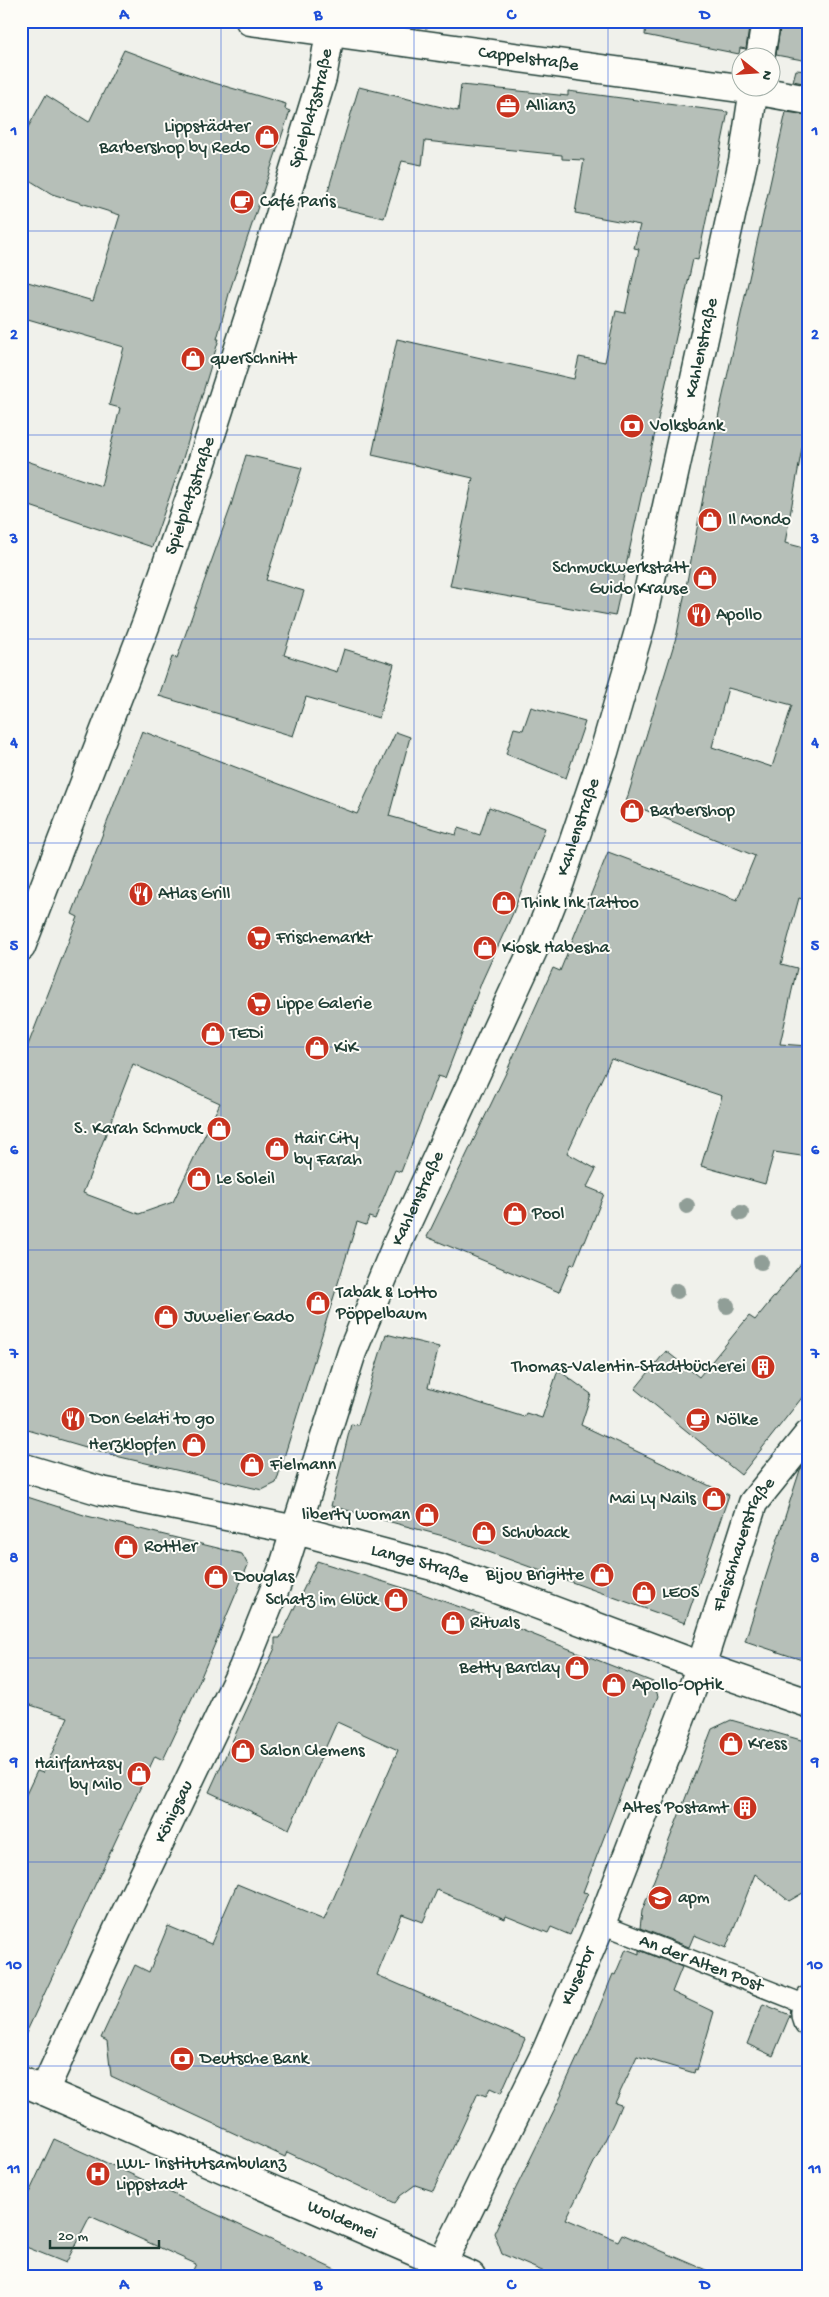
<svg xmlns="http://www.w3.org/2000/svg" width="829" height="2297" font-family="'Gochi Hand',sans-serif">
  <rect width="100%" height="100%" fill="#f0f1eb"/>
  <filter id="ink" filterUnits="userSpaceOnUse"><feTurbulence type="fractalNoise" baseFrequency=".02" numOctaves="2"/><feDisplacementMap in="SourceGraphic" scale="10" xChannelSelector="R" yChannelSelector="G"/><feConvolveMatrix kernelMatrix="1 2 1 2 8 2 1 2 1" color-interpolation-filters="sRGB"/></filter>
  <g filter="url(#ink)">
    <g fill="#b6bfb8" stroke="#1f3d34" fill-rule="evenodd">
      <path d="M646 21H750L746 49 740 48 739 54 645 35Z"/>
      <path d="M781 21H808V61L776 55Z"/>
      <path d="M124 50 204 80 286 104 285 109 290 111 230 290 217 339H219L183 458 152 547 21 503V459L101 486 120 408 109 405 124 347 21 317V280L93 301 120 215 52 194 21 175V140L46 95 89 122Z"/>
      <path d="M796 70 808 71V84L793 81Z"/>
      <path d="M461 85 568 96V91L728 112 698 260 693 259 615 616 450 586 473 478 372 455 397 339 574 379 579 357 605 362 616 311 625 313 639 249 634 248 640 225 575 213 584 160 562 159V155L425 141 422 165 402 161 384 218 324 204 359 87 458 111Z"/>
      <path d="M786 112 808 115V449L802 448 785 543 808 549V901L799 898 781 964 797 968 780 1044 808 1046V1157L774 1152 765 1184 701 1166 722 1096 611 1059 567 1153 596 1169 587 1187 604 1194 585 1242H583L574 1265 571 1264 559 1292 427 1237 505 1075 553 968 560 971 608 852 737 900 755 856 626 802 677 634 719 413ZM728 688 792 705 772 767 712 747Z"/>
      <path d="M246 455 302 468 266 580 304 591 284 655 337 672 344 649 394 664 379 718 306 697 293 736 159 696 172 657 177 658 230 509Z"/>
      <path d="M531 707 585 722 566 778 506 754 514 728 523 730Z"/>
      <path d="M142 731 357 814 396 732 410 737 389 816 456 835 458 828 480 835 489 807 545 828 513 913 482 981 445 1078 438 1076 401 1172 395 1170 375 1219 369 1217 366 1225 357 1222 276 1483 262 1490 120 1457 21 1428V1063L78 917 72 914ZM133 1064 220 1103 173 1202 139 1214 83 1193Z"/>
      <path d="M808 1255V1390L741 1475 635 1389 666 1351 699 1377 749 1316 755 1320Z"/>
      <path d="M386 1334 439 1347 428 1387 524 1417 526 1413 542 1418 558 1370 591 1394 581 1425 729 1495 685 1623 447 1537 331 1506 351 1424 358 1425Z"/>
      <path d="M804 1465H808V1662L745 1641 800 1470Z"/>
      <path d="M21 1495 87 1516 242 1554 248 1565 193 1696 163 1760 155 1756 21 2044V1805L37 1771 43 1773 68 1717 21 1702Z"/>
      <path d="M317 1561 423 1594 491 1618 653 1682 658 1696 583 1892 588 1893 570 1935 551 1927 548 1933 506 1916 505 1919 437 1890 423 1922 402 1914 377 1975 525 2039 501 2093 490 2088 486 2096 478 2093 433 2191 415 2185 400 2196 395 2203 287 2152 285 2157 111 2076 107 2041 101 2038 135 1965 149 1972 168 1926 211 1944 237 1884 324 1920 398 1750 337 1722 289 1829 209 1792 275 1648V1638H280Z"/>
      <path d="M731 1720 808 1742V1890L789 1901 755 1874 726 1948 694 1935 689 1947 640 1928 642 1911 712 1729Z"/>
      <path d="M626 1949 639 1954V1950L682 1967 672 1992 714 2012 697 2070 695 2069 694 2073 637 2056 615 2103 621 2105 614 2122 566 2219 618 2241 622 2234 720 2276H554L502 2254 494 2233 562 2094 561 2093 590 2030 613 1974 615 1975Z"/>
      <path d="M763 2004 790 2015 773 2056 747 2044Z"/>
      <path d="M54 2139 118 2168 348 2276H190L196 2264 90 2216 66 2263 21 2245V2190L29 2193Z"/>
    </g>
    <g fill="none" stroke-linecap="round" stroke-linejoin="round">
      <defs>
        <g id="service">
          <path d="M601 1924 802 2003"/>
          <path d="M807 1995C799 2005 797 2019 808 2029"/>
        </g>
        <g id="pedestrian">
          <path id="s1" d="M21 1467 101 1491 296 1530 440 1568 701 1666 808 1703"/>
        </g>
        <g id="minor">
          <path d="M760 58 766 21"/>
          <path id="s2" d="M21 947 146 624 197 478 253 304 322 78 330 33"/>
          <path id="s3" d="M44 2091 117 1931 243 1668 284 1566 352 1352 397 1244 534 948 560 882 604 752 641 624 743 161 754 88"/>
          <path id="s4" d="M436 2276 546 2052 601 1924 701 1666 753 1503 808 1435"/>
        </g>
        <g id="tertiary">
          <path id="s5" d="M250 21 754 90 808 100"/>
          <path id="s6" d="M21 2081 471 2276"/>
        </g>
      </defs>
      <use href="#service" stroke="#1f3d34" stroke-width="21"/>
      <use href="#pedestrian" stroke="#1f3d34" stroke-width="31"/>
      <use href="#minor" stroke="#1f3d34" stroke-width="31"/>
      <use href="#tertiary" stroke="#1f3d34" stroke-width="31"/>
      <use href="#service" stroke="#fdfcf7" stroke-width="18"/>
      <use href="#pedestrian" stroke="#fdfcf7" stroke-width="28"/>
      <use href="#minor" stroke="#fdfcf7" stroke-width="28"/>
      <use href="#tertiary" stroke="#fdfcf7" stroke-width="28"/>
    </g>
    <g fill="#909e97">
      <circle cx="687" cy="1206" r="8"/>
      <circle cx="741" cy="1213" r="8"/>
      <circle cx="761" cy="1262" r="8"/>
      <circle cx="677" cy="1291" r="8"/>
      <circle cx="727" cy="1306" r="8"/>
    </g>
  </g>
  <path fill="none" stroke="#1d4ed8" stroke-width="1" stroke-opacity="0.55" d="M221 21V2276M414 21V2276M608 21V2276M21 231H808M21 435H808M21 639H808M21 843H808M21 1047H808M21 1250H808M21 1454H808M21 1658H808M21 1862H808M21 2066H808"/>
  <defs>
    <symbol id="office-disc" viewBox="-11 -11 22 22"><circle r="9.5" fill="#c8321e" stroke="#fdfcf7"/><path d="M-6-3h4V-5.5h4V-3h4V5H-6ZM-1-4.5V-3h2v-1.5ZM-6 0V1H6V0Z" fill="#fff"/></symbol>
    <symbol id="shop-disc" viewBox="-11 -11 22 22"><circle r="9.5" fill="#c8321e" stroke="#fdfcf7"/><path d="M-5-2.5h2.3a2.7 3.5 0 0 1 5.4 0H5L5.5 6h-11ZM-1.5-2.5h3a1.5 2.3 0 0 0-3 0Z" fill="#fff"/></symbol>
    <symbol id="cafe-disc" viewBox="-11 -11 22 22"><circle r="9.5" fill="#c8321e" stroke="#fdfcf7"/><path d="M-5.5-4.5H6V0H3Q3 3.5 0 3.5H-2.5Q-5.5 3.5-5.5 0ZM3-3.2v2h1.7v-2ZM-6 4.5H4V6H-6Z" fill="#fff"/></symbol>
    <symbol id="bank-disc" viewBox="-11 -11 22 22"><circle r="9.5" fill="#c8321e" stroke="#fdfcf7"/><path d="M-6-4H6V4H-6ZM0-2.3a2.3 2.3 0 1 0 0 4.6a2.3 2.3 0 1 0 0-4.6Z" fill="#fff"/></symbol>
    <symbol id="restaurant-disc" viewBox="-11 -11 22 22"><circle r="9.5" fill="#c8321e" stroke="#fdfcf7"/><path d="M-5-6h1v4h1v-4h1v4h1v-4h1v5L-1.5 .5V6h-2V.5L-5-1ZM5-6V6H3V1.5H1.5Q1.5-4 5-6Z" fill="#fff"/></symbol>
    <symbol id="supermarket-disc" viewBox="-11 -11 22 22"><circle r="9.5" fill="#c8321e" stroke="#fdfcf7"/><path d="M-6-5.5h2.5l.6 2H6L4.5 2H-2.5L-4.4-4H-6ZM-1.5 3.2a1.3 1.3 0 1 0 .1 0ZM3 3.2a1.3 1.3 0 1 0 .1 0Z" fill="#fff"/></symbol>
    <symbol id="building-disc" viewBox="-11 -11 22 22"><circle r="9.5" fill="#c8321e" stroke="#fdfcf7"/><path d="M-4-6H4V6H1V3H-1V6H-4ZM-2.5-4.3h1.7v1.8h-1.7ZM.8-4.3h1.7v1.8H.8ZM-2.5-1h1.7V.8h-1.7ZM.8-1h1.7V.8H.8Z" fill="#fff"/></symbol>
    <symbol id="university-disc" viewBox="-11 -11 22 22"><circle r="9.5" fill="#c8321e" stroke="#fdfcf7"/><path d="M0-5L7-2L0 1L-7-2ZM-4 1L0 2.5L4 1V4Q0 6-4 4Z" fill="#fff"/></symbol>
    <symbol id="hospital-disc" viewBox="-11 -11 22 22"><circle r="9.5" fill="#c8321e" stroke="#fdfcf7"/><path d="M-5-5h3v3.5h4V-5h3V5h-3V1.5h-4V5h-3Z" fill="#fff"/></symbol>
  </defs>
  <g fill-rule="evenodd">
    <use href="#office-disc" x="494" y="92" width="28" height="28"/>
    <use href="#shop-disc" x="253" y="123" width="28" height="28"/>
    <use href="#cafe-disc" x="228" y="188" width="28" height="28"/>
    <use href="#shop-disc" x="179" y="345" width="28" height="28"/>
    <use href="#bank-disc" x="618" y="412" width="28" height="28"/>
    <use href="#shop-disc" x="696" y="506" width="28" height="28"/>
    <use href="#shop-disc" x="691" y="564" width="28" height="28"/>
    <use href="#restaurant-disc" x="685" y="601" width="28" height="28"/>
    <use href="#shop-disc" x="618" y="797" width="28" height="28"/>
    <use href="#restaurant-disc" x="127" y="880" width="28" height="28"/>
    <use href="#shop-disc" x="490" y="889" width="28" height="28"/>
    <use href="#supermarket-disc" x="245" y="924" width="28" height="28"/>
    <use href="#shop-disc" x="471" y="934" width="28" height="28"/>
    <use href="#supermarket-disc" x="245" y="990" width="28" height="28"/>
    <use href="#shop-disc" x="199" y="1020" width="28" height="28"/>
    <use href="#shop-disc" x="303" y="1034" width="28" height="28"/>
    <use href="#shop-disc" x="205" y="1115" width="28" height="28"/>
    <use href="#shop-disc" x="263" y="1135" width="28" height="28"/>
    <use href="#shop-disc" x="185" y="1165" width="28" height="28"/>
    <use href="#shop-disc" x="501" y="1200" width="28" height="28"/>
    <use href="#shop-disc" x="304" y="1289" width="28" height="28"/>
    <use href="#shop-disc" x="152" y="1303" width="28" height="28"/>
    <use href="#building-disc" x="749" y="1353" width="28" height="28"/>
    <use href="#restaurant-disc" x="59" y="1405" width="28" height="28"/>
    <use href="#cafe-disc" x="684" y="1406" width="28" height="28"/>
    <use href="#shop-disc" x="180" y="1431" width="28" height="28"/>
    <use href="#shop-disc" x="238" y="1451" width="28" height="28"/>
    <use href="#shop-disc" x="700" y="1485" width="28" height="28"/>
    <use href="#shop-disc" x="413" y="1501" width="28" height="28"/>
    <use href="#shop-disc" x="470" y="1519" width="28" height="28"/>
    <use href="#shop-disc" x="112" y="1533" width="28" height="28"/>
    <use href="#shop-disc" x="588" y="1561" width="28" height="28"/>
    <use href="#shop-disc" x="202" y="1563" width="28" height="28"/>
    <use href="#shop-disc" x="630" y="1579" width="28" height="28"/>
    <use href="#shop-disc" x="382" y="1586" width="28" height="28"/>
    <use href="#shop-disc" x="439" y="1609" width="28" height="28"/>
    <use href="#shop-disc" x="563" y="1654" width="28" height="28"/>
    <use href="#shop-disc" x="600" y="1671" width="28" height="28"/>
    <use href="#shop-disc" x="717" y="1730" width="28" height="28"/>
    <use href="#shop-disc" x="229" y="1737" width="28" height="28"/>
    <use href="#shop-disc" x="125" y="1760" width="28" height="28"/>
    <use href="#building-disc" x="731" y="1794" width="28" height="28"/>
    <use href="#university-disc" x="646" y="1884" width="28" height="28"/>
    <use href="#bank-disc" x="168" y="2045" width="28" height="28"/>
    <use href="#hospital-disc" x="84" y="2160" width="28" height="28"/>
  </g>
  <g text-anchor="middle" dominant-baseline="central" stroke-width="4" stroke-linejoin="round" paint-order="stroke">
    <g font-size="18" fill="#1f3d34" stroke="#fdfcf7">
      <text stroke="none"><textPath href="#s5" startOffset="281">Cappelstraße</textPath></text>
      <text stroke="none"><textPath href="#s2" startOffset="888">Spielplatzstraße</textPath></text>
      <text stroke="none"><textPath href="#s3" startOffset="1869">Kahlenstraße</textPath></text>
      <text stroke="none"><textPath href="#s2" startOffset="482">Spielplatzstraße</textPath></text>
      <text stroke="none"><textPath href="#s3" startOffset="1374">Kahlenstraße</textPath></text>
      <text stroke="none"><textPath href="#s3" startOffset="969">Kahlenstraße</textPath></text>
      <text stroke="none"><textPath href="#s4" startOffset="795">Fleischhauerstraße</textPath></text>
      <text stroke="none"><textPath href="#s1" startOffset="411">Lange Straße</textPath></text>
      <text stroke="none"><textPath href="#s3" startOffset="308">Königsau</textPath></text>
      <text transform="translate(701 1964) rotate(21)">An der Alten Post</text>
      <text stroke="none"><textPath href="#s4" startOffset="332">Klusetor</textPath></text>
      <text stroke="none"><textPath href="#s6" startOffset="350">Woldemei</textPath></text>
    </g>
    <g font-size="18" fill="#1f3d34" stroke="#fdfcf7" text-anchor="start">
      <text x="526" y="106">Allianz</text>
      <text x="250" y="127" text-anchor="end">Lippstädter<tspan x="250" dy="21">Barbershop by Redo</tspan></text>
      <text x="260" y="202">Café Paris</text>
      <text x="210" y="359">querSchnitt</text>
      <text x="650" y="426">Volksbank</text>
      <text x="728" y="520">Il Mondo</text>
      <text x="688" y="568" text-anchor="end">Schmuckwerkstatt<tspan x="688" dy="21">Guido Krause</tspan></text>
      <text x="716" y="615">Apollo</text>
      <text x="650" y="811">Barbershop</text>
      <text x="158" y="894">Atlas Grill</text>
      <text x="522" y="903">Think Ink Tattoo</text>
      <text x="276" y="938">Frischemarkt</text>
      <text x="502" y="948">Kiosk Habesha</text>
      <text x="276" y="1004">Lippe Galerie</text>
      <text x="230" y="1034">TEDi</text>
      <text x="334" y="1048">KiK</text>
      <text x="202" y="1129" text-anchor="end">S. Karah Schmuck</text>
      <text x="294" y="1139">Hair City<tspan x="294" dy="21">by Farah</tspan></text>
      <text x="216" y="1179">Le Soleil</text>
      <text x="532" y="1214">Pool</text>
      <text x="336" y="1293">Tabak &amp; Lotto<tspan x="336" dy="21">Pöppelbaum</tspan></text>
      <text x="184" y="1317">Juwelier Gado</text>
      <text x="746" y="1367" text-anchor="end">Thomas-Valentin-Stadtbücherei</text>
      <text x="90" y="1419">Don Gelati to go</text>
      <text x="716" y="1420">Nölke</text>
      <text x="176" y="1445" text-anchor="end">Herzklopfen</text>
      <text x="270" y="1465">Fielmann</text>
      <text x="696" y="1499" text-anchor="end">Mai Ly Nails</text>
      <text x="410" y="1515" text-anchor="end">liberty woman</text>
      <text x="502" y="1533">Schuback</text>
      <text x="144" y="1547">Rottler</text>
      <text x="584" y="1575" text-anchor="end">Bijou Brigitte</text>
      <text x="234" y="1577">Douglas</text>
      <text x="662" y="1593">LEOS</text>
      <text x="378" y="1600" text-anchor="end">Schatz im Glück</text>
      <text x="470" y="1623">Rituals</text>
      <text x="560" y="1668" text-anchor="end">Betty Barclay</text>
      <text x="632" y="1685">Apollo-Optik</text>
      <text x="748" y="1744">Kress</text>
      <text x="260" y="1751">Salon Clemens</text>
      <text x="122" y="1764" text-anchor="end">Hairfantasy<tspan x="122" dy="21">by Milo</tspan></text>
      <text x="728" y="1808" text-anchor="end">Altes Postamt</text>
      <text x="678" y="1898">apm</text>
      <text x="200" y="2059">Deutsche Bank</text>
      <text x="116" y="2164">LWL- Institutsambulanz<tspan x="116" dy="21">Lippstadt</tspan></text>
    </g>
  </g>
  <rect width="829" height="2297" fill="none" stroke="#fdfcf7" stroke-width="55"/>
  <g transform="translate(756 72) rotate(107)"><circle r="24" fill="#fdfcf7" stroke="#a4b0a9"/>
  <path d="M0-4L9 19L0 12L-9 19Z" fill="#c8321e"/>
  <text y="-8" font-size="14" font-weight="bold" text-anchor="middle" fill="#1f3d34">N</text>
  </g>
  <path d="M50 2240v8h109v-8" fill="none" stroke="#1f3d34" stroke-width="2.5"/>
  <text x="58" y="2240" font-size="15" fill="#1f3d34" stroke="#fdfcf7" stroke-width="4" paint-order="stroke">20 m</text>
  <rect x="28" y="28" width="774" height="2242" fill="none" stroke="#1d4ed8" stroke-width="2"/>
  <g font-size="16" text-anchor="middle" font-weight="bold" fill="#1d4ed8">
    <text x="124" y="19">A</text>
    <text x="318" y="19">B</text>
    <text x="511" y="19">C</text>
    <text x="705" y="19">D</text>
    <text x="14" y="135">1</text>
    <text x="815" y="135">1</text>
    <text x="14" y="339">2</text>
    <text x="815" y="339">2</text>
    <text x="14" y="543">3</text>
    <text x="815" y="543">3</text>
    <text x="14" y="747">4</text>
    <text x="815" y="747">4</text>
    <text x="14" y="950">5</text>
    <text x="815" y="950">5</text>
    <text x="14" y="1154">6</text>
    <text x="815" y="1154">6</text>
    <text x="14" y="1358">7</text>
    <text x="815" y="1358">7</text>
    <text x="14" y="1562">8</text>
    <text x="815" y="1562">8</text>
    <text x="14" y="1766">9</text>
    <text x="815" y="1766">9</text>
    <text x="14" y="1969">10</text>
    <text x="815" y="1969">10</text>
    <text x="14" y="2173">11</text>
    <text x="815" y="2173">11</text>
    <text x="124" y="2289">A</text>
    <text x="318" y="2289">B</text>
    <text x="511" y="2289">C</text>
    <text x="705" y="2289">D</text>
  </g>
</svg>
